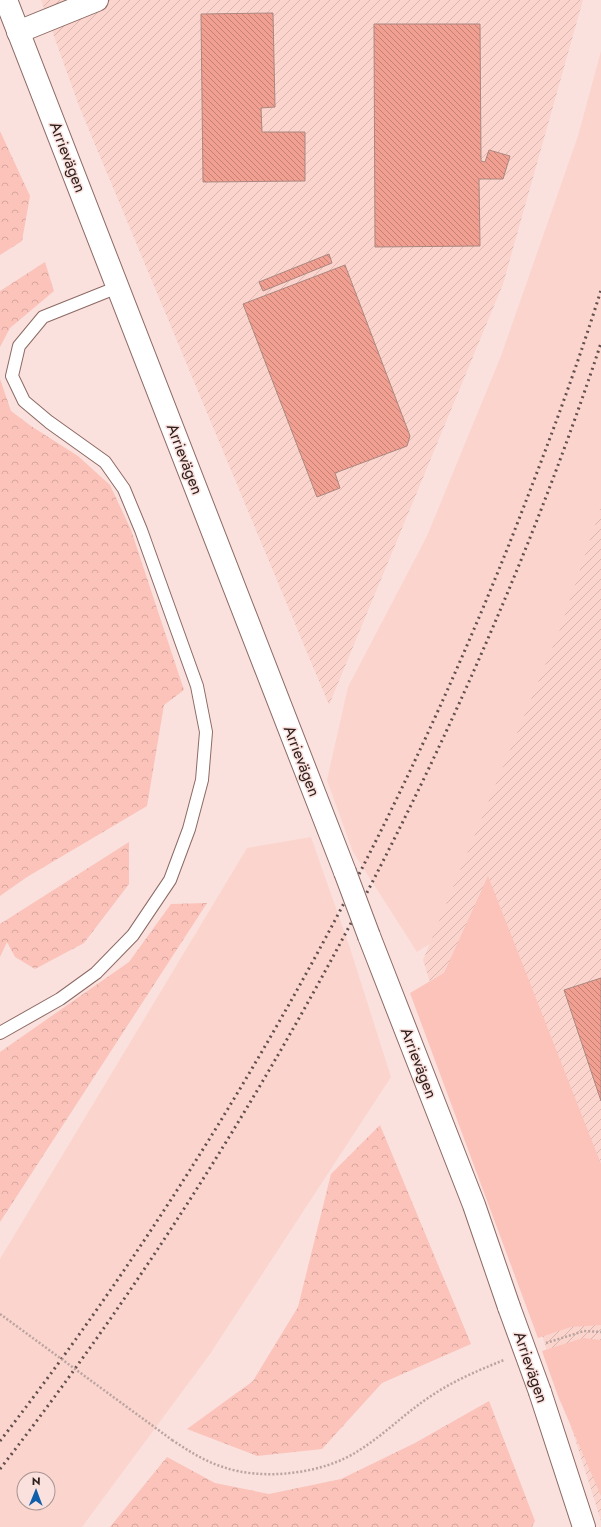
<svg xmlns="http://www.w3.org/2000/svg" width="601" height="1527" font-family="Jost,sans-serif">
  <defs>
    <pattern id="industrial-furrows" width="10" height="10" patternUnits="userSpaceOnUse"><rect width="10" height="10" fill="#fbd4cd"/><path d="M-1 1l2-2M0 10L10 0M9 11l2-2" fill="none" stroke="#d7b6b0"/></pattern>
    <pattern id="forest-crowns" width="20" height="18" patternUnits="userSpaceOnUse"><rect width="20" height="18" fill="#fbc3ba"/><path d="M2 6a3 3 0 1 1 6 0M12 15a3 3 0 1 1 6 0" fill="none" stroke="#d7a79f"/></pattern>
    <pattern id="building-back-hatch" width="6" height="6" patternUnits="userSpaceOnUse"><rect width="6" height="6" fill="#f09f91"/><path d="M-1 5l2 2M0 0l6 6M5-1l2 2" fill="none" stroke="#c38176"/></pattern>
  </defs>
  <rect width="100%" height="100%" fill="#fae1dd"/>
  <g fill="#fbd4cd" fill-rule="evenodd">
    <path d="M601 51V618L498 899 417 952 353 852 327 780 348 687 427 536 501 356 578 136Z"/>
    <path d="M311 837 350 948 391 1077 210 1354 82 1527H0V1259L247 848ZM24 1479H48V1503H24Z"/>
  </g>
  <g fill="url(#industrial-furrows)">
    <path d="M41 0H583L503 284 329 705 79 106Z"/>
    <path d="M601 507V1521L423 960 561 627Z"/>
  </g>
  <g fill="#fbc3ba">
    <path d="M488 876 601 1164V1325L571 1327 538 1338 410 993 444 973Z"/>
    <path d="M583 1338 601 1340V1496L558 1396 542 1351Z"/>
  </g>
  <g fill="url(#forest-crowns)">
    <path d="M0 131 30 196 22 241 0 255Z"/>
    <path d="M45 262 54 291 10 328 0 347V291Z"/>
    <path d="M0 379 11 411 31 426 78 456 110 485 131 530 184 690 164 705 147 806 27 877 0 896Z"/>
    <path d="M129 842V884L84 943 35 969 15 957 7 942 0 957V924Z"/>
    <path d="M207 903 0 1222V1052L129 962 171 904Z"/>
    <path d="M380 1125 471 1344 382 1383 322 1449 257 1456 187 1429 253 1381 298 1307 331 1174Z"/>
    <path d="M489 1401 535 1521 532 1527H110L167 1457 215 1483 269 1494 341 1479 415 1443Z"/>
  </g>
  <g fill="url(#building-back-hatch)" stroke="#ab8780">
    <path d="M273 13 275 107 261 108 262 132H305V181L203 182 201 14Z"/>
    <path d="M374 24H480L481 161 485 162 489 150 510 156 503 179H479L480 246 375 247Z"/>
    <path d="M329 254 332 263 263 291 259 282Z"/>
    <path d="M345 265 410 436 407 446 335 473 340 488 317 497 243 304Z"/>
    <path d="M601 978V1101L564 990Z"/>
  </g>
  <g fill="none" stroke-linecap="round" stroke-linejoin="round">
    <defs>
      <path id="lane" d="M0 1033 60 999 96 973 133 935 170 880 189 829 202 780 206 732 197 686 141 530 124 489 105 462 49 422 24 401 12 376 19 346 43 317 118 287"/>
      <path id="street" d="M18 32 97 0"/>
      <g id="secondary">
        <path d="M6 0 345 872"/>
        <path d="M369 936 474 1205 509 1307"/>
        <path d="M540 1392 584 1527"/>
      </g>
    </defs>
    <use href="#lane" stroke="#8d6a64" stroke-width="14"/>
    <use href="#street" stroke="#8d6a64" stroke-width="24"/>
    <use href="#secondary" stroke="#8d6a64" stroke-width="24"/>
    <g stroke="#baa4a0" stroke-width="2.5" stroke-dasharray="2 2" stroke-linecap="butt">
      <path d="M546 1343 584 1331 601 1332"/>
      <path d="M172 1440C189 1451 204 1461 223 1467 262 1481 323 1474 358 1451 384 1435 405 1413 431 1396 453 1381 479 1370 504 1360"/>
    </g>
    <use href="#lane" stroke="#fff" stroke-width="12"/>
    <use href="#street" stroke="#fff" stroke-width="22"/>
    <use href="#secondary" stroke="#fff" stroke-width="22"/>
    <g stroke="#62504e" stroke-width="3" stroke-dasharray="2 4" stroke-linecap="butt">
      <path d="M0 1441C212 1167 384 859 512 537 544 455 575 374 601 290"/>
      <path d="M0 1469C145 1282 271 1081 378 871 465 701 541 525 601 343"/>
    </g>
    <defs>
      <g id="secondary-bridge">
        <path d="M345 872 369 936"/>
        <path d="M509 1307 540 1392"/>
      </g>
    </defs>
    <use href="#secondary-bridge" stroke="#8d6a64" stroke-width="24" stroke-linecap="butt"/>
    <path stroke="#baa4a0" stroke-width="2.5" stroke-dasharray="2 2" stroke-linecap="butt" d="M0 1314 172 1440"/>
    <use href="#secondary-bridge" stroke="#fff" stroke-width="22"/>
  </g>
  <g text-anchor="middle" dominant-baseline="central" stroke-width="3" stroke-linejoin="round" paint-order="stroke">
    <g font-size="16" fill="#2f201e" stroke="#fae1dd">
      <text transform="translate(68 157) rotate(69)">Arrievägen</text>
      <text transform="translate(185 459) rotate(69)">Arrievägen</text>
      <text transform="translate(302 761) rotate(69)">Arrievägen</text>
      <text transform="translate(419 1063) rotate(69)">Arrievägen</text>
      <text transform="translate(531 1367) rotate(71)">Arrievägen</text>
    </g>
  </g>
  <g transform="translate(36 1491) rotate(1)"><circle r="19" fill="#fae1dd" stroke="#a99491"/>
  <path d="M0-3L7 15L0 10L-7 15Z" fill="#0f5eac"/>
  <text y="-6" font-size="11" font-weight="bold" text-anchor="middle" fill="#2f201e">N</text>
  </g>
</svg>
